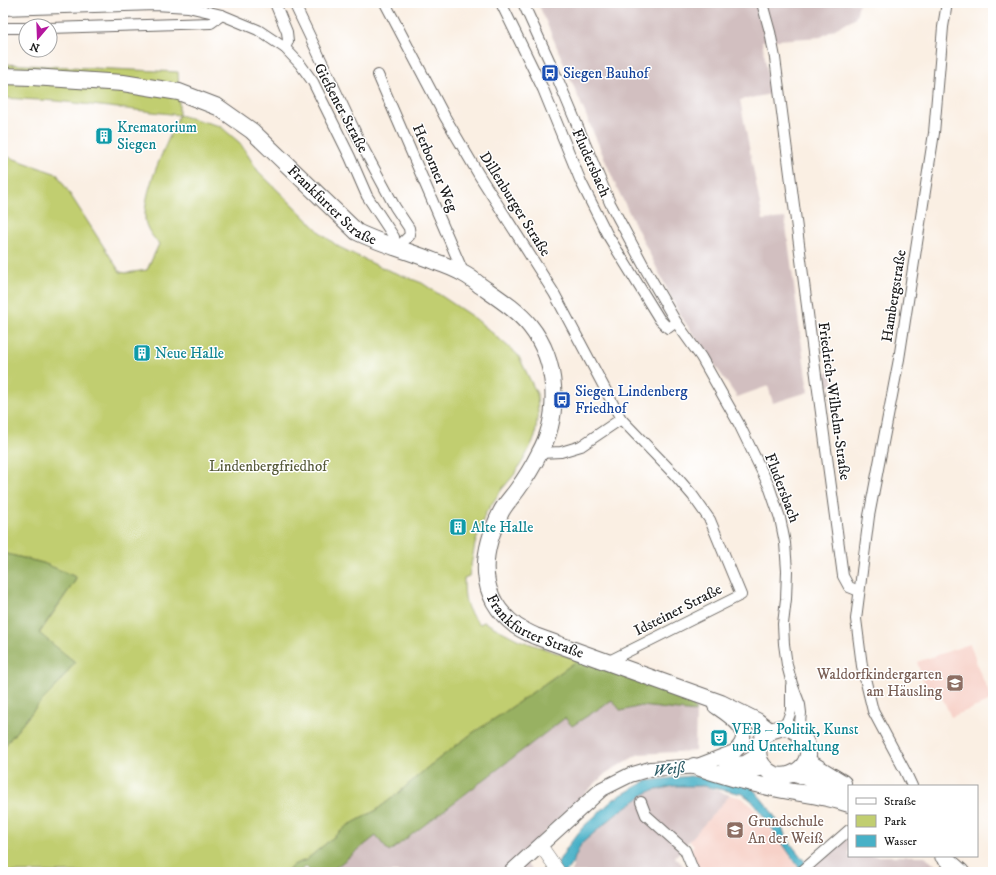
<svg xmlns="http://www.w3.org/2000/svg" width="996" height="875" font-family="'IM FELL DW Pica',serif">
  <rect width="100%" height="100%" fill="#fff"/>
  <filter id="ink" filterUnits="userSpaceOnUse"><feTurbulence type="fractalNoise" baseFrequency=".025" numOctaves="2"/><feDisplacementMap in="SourceGraphic" scale="8" xChannelSelector="R" yChannelSelector="G"/><feConvolveMatrix kernelMatrix="1 2 1 2 8 2 1 2 1" color-interpolation-filters="sRGB"/></filter>
  <filter id="wash" filterUnits="userSpaceOnUse"><feTurbulence type="fractalNoise" baseFrequency=".012" numOctaves="4" result="noise"/><feDisplacementMap in="SourceGraphic" scale="16" xChannelSelector="R" yChannelSelector="G"/><feGaussianBlur stdDeviation="0.9" result="paint"/><feColorMatrix in="noise" values="0 0 0 0 0 0 0 0 0 0 0 0 0 0 0 0 0 1.4 0 .05"/><feComposite in="paint" operator="in"/></filter>
  <g filter="url(#wash)">
    <rect width="100%" height="100%" fill="#faefe3"/>
    <g fill="#f7d1c8">
      <path d="M970 644 980 673 993 700 951 717 940 693 929 698 917 662Z"/>
      <path d="M730 795 742 798 753 807 783 844 800 872H699L691 848 694 845 689 840Z"/>
    </g>
    <g fill="#d2bfc0">
      <path d="M538 3H773L774 5 780 3H859L856 17 821 37 762 41 771 94 740 100 763 220 785 218 808 392 773 403 768 386 737 397 680 315 617 188Z"/>
      <path d="M832 372 833 385 825 386 824 373Z"/>
      <path d="M612 700 621 710 641 706 696 712 695 751 639 754 606 773 520 856 533 872H330L376 835 390 852 565 718 572 726Z"/>
      <path d="M674 786H704L730 795 675 857 683 866 686 872H572L573 862 581 844 619 812 648 792Z"/>
      <path d="M849 837V856H925L943 872H813L811 869Z"/>
    </g>
    <g fill="#c1ce70" stroke="#6e7546">
      <path d="M3 64 178 72 179 90 3 74Z"/>
      <path d="M3 81 32 82 179 97V115L220 126 240 143 258 171 323 235 339 247 380 267 422 283 476 319 518 355 537 394 538 412 535 437 524 459 514 475 502 489 485 514 475 544 469 576 464 578C464 597 465 611 480 624L484 622 519 640 578 660 502 714 474 732 428 767 396 795 375 811 347 826 306 860 293 865 287 872H3V748L36 707 55 688 75 662 39 634 75 581 76 577 43 563 3 553V155L57 174 120 272 126 273 147 270 159 244C153 237 145 228 145 218 144 187 167 144 179 115L57 101 3 98Z"/>
    </g>
    <g fill="#98b162" stroke="#5a663f">
      <path d="M3 553 43 563 76 577 75 581 39 633 75 662 55 688 36 707 3 748Z"/>
      <path d="M578 660 693 702 696 712 641 706 621 711 612 700 572 726 565 718 389 852 376 836 330 872H311L306 867 299 872H287L293 865 306 860 347 826 375 811 396 795 428 767 474 732 502 714Z"/>
    </g>
    <path fill="#48b1c7" stroke="#326672" d="M690 776 715 779 750 785 769 808 782 828 787 839 813 872H802L765 818 752 801 743 794 704 786H674L648 792 619 812 581 844 573 862 566 872H552L568 846 583 827 614 799 646 781Z"/>
  </g>
  <g filter="url(#ink)">
    <g fill="none" stroke-linecap="round" stroke-linejoin="round">
      <defs>
        <g id="minor">
          <path d="M275 3 287 32 288 41 285 48"/>
          <path d="M294 3 361 144 395 207 409 228 410 235 396 249"/>
          <path d="M385 3 445 117 479 175 554 293 621 419 675 475 693 496 710 520 741 595 607 662"/>
          <path d="M501 3 543 89 581 182 607 234 660 320 668 328 676 322"/>
          <path d="M523 3 559 82 610 203 646 270 676 322 701 357 739 424 769 486 780 518 785 543 787 571 786 599 783 624 784 644 787 665 792 684 800 705 801 713 799 733"/>
          <path d="M762 3 770 32 775 58 815 368 843 576 849 587 859 591"/>
          <path d="M3 10 155 5 188 7 222 15 258 30 285 48 300 64 313 82 350 157 367 196 394 237 396 249"/>
          <path d="M3 28H26"/>
          <path d="M50 28 211 23 222 15"/>
          <path d="M378 75 464 274"/>
          <path d="M540 453 561 452 581 446 621 419"/>
          <path d="M785 727 791 711V686"/>
          <path d="M912 786 905 771 873 711 862 666 856 619 869 516 899 359 934 133 943 27 947 3"/>
          <path d="M641 802 646 815 685 850 694 872"/>
          <path d="M801 872 849 830"/>
        </g>
        <path id="tertiary" d="M541 846 559 872"/>
        <g id="secondary">
          <path d="M700 765 734 752C757 732 731 717 715 706"/>
          <path d="M728 765 745 763 758 755"/>
          <path d="M725 769 741 773 765 768"/>
          <path d="M511 872 602 789 630 775 650 769 704 766"/>
        </g>
        <g id="primary">
          <path id="s1" d="M3 76 32 77 123 83 179 92 218 107 252 131 357 232C384 245 409 251 436 262 445 265 455 269 464 274 470 277 476 282 481 286 498 298 517 310 530 326 558 361 561 415 539 454 533 466 525 479 517 490 512 497 505 504 501 512 481 552 476 596 516 626 522 630 529 633 535 636L721 703 757 721 770 731"/>
          <path d="M785 727C793 729 798 732 803 738 822 763 784 789 765 768 754 757 757 739 771 731 775 729 781 728 785 727Z"/>
          <path d="M807 761 843 783"/>
          <path d="M694 766C723 776 752 784 783 790 805 794 827 796 849 804"/>
          <path d="M796 773 849 795"/>
          <path d="M943 856 961 872"/>
        </g>
      </defs>
      <use href="#minor" stroke="#6a6662" stroke-width="12"/>
      <use href="#tertiary" stroke="#6a6662" stroke-width="14"/>
      <use href="#secondary" stroke="#6a6662" stroke-width="16"/>
      <use href="#primary" stroke="#6a6662" stroke-width="18"/>
      <use href="#minor" stroke="#fff" stroke-width="10"/>
      <use href="#tertiary" stroke="#fff" stroke-width="13"/>
      <use href="#secondary" stroke="#fff" stroke-width="14"/>
      <use href="#primary" stroke="#fff" stroke-width="16"/>
    </g>
  </g>
  <defs>
    <symbol id="bus-square" viewBox="-11 -11 22 22"><rect x="-9" y="-9" width="18" height="18" rx="4" fill="#1a4fb4" stroke="#fff"/><path d="M-5-6H5V4H4V6H2V4H-2V6H-4V4H-5ZM-3.5-4V0h7V-4ZM-3.5 1.2v1.5H-2V1.2ZM2 1.2v1.5H3.5V1.2Z" fill="#fff"/></symbol>
    <symbol id="building-square" viewBox="-11 -11 22 22"><rect x="-9" y="-9" width="18" height="18" rx="4" fill="#0f9aa8" stroke="#fff"/><path d="M-4-6H4V6H1V3H-1V6H-4ZM-2.5-4.3h1.7v1.8h-1.7ZM.8-4.3h1.7v1.8H.8ZM-2.5-1h1.7V.8h-1.7ZM.8-1h1.7V.8H.8Z" fill="#fff"/></symbol>
    <symbol id="school-square" viewBox="-11 -11 22 22"><rect x="-9" y="-9" width="18" height="18" rx="4" fill="#8d6e63" stroke="#fff"/><path d="M0-5L7-2L0 1L-7-2ZM-4 1L0 2.5L4 1V4Q0 6-4 4Z" fill="#fff"/></symbol>
    <symbol id="theatre-square" viewBox="-11 -11 22 22"><rect x="-9" y="-9" width="18" height="18" rx="4" fill="#0f9aa8" stroke="#fff"/><path d="M-5-5.5Q0-4 5-5.5V0Q5 5 0 6Q-5 5-5 0ZM-3.3-2.5H-1v1.5H-3.3ZM1-2.5H3.3v1.5H1ZM-2.8 1Q0 5.5 2.8 1Z" fill="#fff"/></symbol>
  </defs>
  <g fill-rule="evenodd">
    <use href="#bus-square" x="540" y="63" width="20" height="20"/>
    <use href="#building-square" x="94" y="126" width="20" height="20"/>
    <use href="#building-square" x="132" y="343" width="20" height="20"/>
    <use href="#bus-square" x="552" y="390" width="20" height="20"/>
    <use href="#building-square" x="448" y="517" width="20" height="20"/>
    <use href="#school-square" x="945" y="673" width="20" height="20"/>
    <use href="#theatre-square" x="709" y="728" width="20" height="20"/>
    <use href="#school-square" x="725" y="820" width="20" height="20"/>
  </g>
  <g text-anchor="middle" dominant-baseline="central" stroke-width="3" stroke-linejoin="round" paint-order="stroke">
    <g font-size="15" fill="#164399" stroke="#fff" text-anchor="start">
      <text x="563" y="73">Siegen Bauhof</text>
      <text x="575" y="391">Siegen Lindenberg<tspan x="575" dy="17">Friedhof</tspan></text>
    </g>
    <g font-size="15" fill="#1c1c1c" stroke="#fff">
      <text transform="translate(341 108) rotate(62)">Gießener Straße</text>
      <text transform="translate(591 163) rotate(66)">Fludersbach</text>
      <text transform="translate(435 168) rotate(67)">Herborner Weg</text>
      <text stroke="none"><textPath href="#s1" startOffset="370">Frankfurter Straße</textPath></text>
      <text transform="translate(515 204) rotate(58)">Dillenburger Straße</text>
      <text transform="translate(894 296) rotate(-81)">Hambergstraße</text>
      <text transform="translate(834 401) rotate(82)">Friedrich-Wilhelm-Straße</text>
      <text transform="translate(782 488) rotate(69)">Fludersbach</text>
      <text transform="translate(678 610) rotate(-27)">Idsteiner Straße</text>
      <text stroke="none"><textPath href="#s1" startOffset="953">Frankfurter Straße</textPath></text>
    </g>
    <g font-size="15" fill="#0d838f" stroke="#fff" text-anchor="start">
      <text x="117" y="127">Krematorium<tspan x="117" dy="17">Siegen</tspan></text>
      <text x="155" y="353">Neue Halle</text>
      <text x="471" y="527">Alte Halle</text>
      <text x="732" y="729">VEB – Politik, Kunst<tspan x="732" dy="17">und Unterhaltung</tspan></text>
    </g>
    <g font-size="15" fill="#565a39" stroke="#fff">
      <text x="268" y="466">Lindenbergfriedhof</text>
    </g>
    <g font-size="15" fill="#785e54" stroke="#fff" text-anchor="end">
      <text x="942" y="674">Waldorfkindergarten<tspan x="942" dy="17">am Häusling</tspan></text>
      <text x="748" y="821" text-anchor="start">Grundschule<tspan x="748" dy="17">An der Weiß</tspan></text>
    </g>
    <g font-size="16" font-style="italic" fill="#305f69" stroke="#fff">
      <text transform="translate(669 769) rotate(-8)">Weiß</text>
    </g>
  </g>
  <rect width="996" height="875" fill="none" stroke="#fff" stroke-width="16"/>
  <rect x="848" y="785" width="130" height="72" fill="#ffffff" stroke="#a4a4a4"/>
  <rect x="856" y="798" width="20" height="6" fill="#ffffff" stroke="#a4a4a4"/>
  <text x="884" y="805" font-size="12" fill="#1c1c1c">Straße</text>
  <rect x="856" y="815" width="20" height="12" fill="#c1ce70" stroke="#a4a4a4"/>
  <text x="884" y="825" font-size="12" fill="#1c1c1c">Park</text>
  <rect x="856" y="835" width="20" height="12" fill="#48b1c7" stroke="#a4a4a4"/>
  <text x="884" y="845" font-size="12" fill="#1c1c1c">Wasser</text>
  <g transform="translate(38 38) rotate(199)"><circle r="19" fill="#ffffff" stroke="#a4a4a4"/>
  <path d="M0-3L7 15L0 10L-7 15Z" fill="#b5179e"/>
  <text y="-6" font-size="11" font-weight="bold" text-anchor="middle" fill="#1c1c1c">N</text>
  </g>
</svg>
